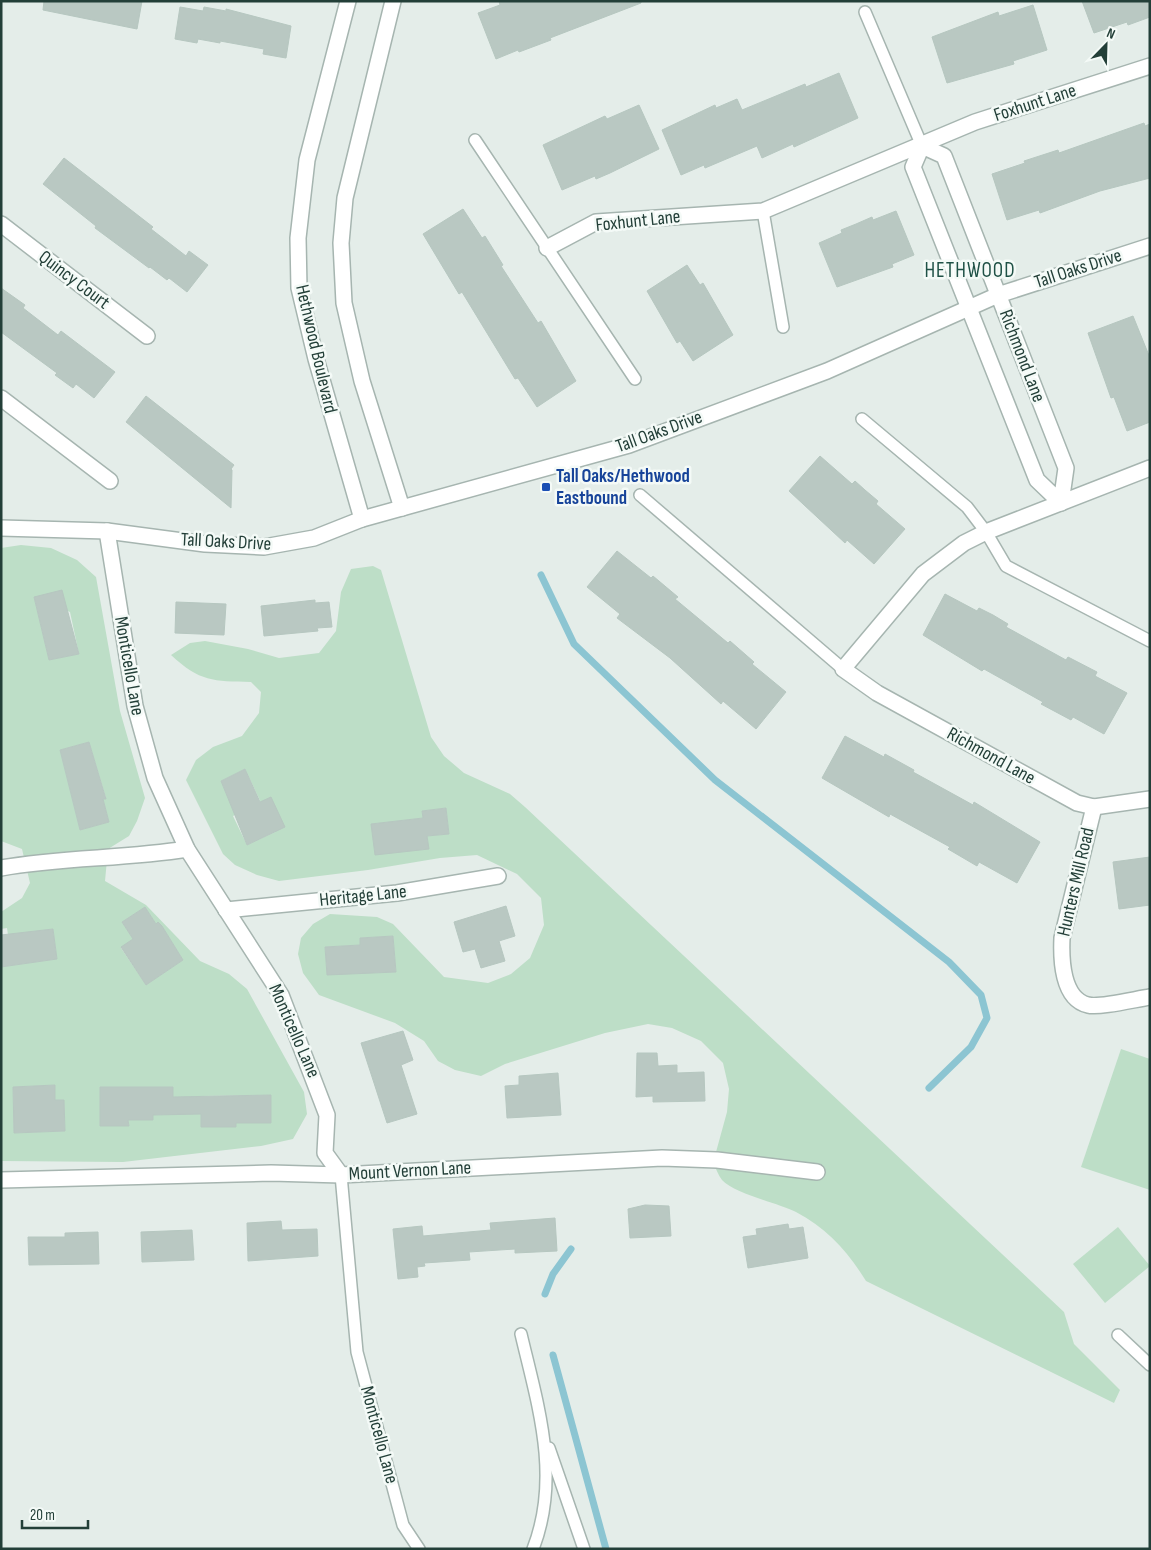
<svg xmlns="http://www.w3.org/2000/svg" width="1151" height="1550" font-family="'Sofia Sans Condensed',sans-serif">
  <rect width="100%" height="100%" fill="#e4ede9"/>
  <g fill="#bddec7" fill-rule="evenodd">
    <path d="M21 545 51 548 77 560 96 577 120 711 145 798 137 821 129 836 108 849 105 881 146 905 200 961 229 974 247 989 304 1092 307 1114 293 1139 261 1146 123 1162 1 1161V967L57 959 53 929 8 935 7 928 1 929V912L22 898 30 883 22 849 1 841V548ZM34 597 70 612 79 654 49 660ZM89 742 106 798 103 799 109 822 80 830 60 750ZM145 907 156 924 162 926 183 960 146 985 121 948 133 939 122 922ZM55 1085V1100L64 1101 65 1131 14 1133 13 1087ZM101 1087H173V1114L153 1115V1120H128L129 1126H100ZM271 1095V1123H245L236 1121V1127H201V1096Z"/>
    <path d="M373 566 381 570 431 737 444 756 464 773 510 794 525 807 1064 1312 1074 1344 1120 1390 1114 1403 866 1281C848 1252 827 1228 796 1212 778 1203 735 1194 722 1180 718 1175 716 1168 713 1163L727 1112 729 1089 723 1063 701 1041 672 1028 648 1024 605 1033 505 1064 481 1076 455 1070 438 1061 424 1041 395 1023 319 995 303 973 298 954 301 938 313 924 330 914 377 917 393 924 444 977 488 983 511 974 530 958 544 925 541 898 517 874 477 855 440 858 368 870 279 881 257 875 235 865 223 854 186 780 196 760 213 747 242 736 259 713 261 692 251 682C213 681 200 682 171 655L190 643 205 641 248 649 279 658 319 653 336 631 341 592 351 569ZM245 769 275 832 247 845 233 816 239 813 231 804 221 781ZM446 808 449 834 427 836 428 849 375 854 372 824 423 818 422 811ZM393 936 396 972 327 974 325 947 360 945V938Z"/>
    <path d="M1121 1049 1150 1059V1190L1081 1167Z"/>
    <path d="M1118 1227 1150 1266 1105 1303 1073 1264Z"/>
  </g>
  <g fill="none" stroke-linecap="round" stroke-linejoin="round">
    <g stroke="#8cc5d2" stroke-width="7">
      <path d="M541 575 574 644 715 780 949 962 981 995 987 1018 971 1047 929 1088"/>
      <path d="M545 1294 553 1274 571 1249"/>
      <path d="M553 1355 606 1549"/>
    </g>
  </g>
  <g fill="#b9c8c2" stroke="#b6c7c0">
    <path d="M44 1H142L137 29 43 10Z"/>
    <path d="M499 1H641V3L550 38 551 40 519 52 518 50 496 59 478 13 500 5Z"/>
    <path d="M1082 1H1150V17L1128 25 1127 22 1094 33Z"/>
    <path d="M1033 5 1047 50 1013 61 1014 64 947 83 932 37 998 12 999 16Z"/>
    <path d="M180 7 203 11 204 7 226 11V9L291 26 286 58 263 54 264 49 220 41V43L198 39 197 43 175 39Z"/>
    <path d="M839 73 858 118 794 147 793 144 762 158 757 146 705 168 704 165 681 175 662 130 715 105 716 108 737 99 742 110 805 84 806 87Z"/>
    <path d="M639 105 659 149 610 173 596 179 595 176 562 190 543 145 605 116 607 119Z"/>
    <path d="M1144 123 1145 126 1150 124V178L1100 191 1040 213 1039 210 1007 220 992 174 1025 163 1024 161 1058 150 1059 153Z"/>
    <path d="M64 158 153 227 151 229 186 256 189 251 208 265 187 292 169 278 167 280 150 267 149 268 95 228 96 226 43 184Z"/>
    <path d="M463 209 482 238 485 236 503 265 501 266 538 323 541 321 576 381 537 407 518 378 515 379 462 292 459 294 423 234Z"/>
    <path d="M896 211 914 255 892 264 893 267 837 287 819 243 842 233 841 230 856 224 872 217 873 220Z"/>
    <path d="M687 265 700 285 703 283 733 335 693 361 680 341 677 343 647 291Z"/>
    <path d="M1 288 25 305 23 308 58 335 61 331 115 372 94 398 76 384 73 388 55 375 57 373 1 332Z"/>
    <path d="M1133 316 1150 358V422L1127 431 1114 397 1111 398 1088 333Z"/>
    <path d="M146 396 234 465 231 469 232 470 231 508 126 422Z"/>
    <path d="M820 456 852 484 855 481 865 490 878 501 876 504 905 529 874 564 847 540 845 543 789 491Z"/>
    <path d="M617 551 651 578 653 576 678 597 675 599 728 643 730 641 754 662 752 664 786 692 756 729 723 701 721 704 670 658 617 618 620 614 587 587Z"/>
    <path d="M62 590 79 654 49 660 34 597Z"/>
    <path d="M945 594 977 611 979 608 993 615 1008 624 1006 627 1066 660 1068 657 1097 672 1095 676 1127 693 1104 734 1073 717 1071 720 1041 704 1043 702 984 669 982 671 923 635Z"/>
    <path d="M315 600V603L329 602 332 627 317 628 318 631 264 636 261 606Z"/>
    <path d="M176 602 226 604 224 635 175 633Z"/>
    <path d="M845 736 884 757 885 754 914 770 913 772 973 805 974 802 1040 842 1017 883 979 862 977 866 948 849 950 847 890 814 889 817 822 778Z"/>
    <path d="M89 742 106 799H103L109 822 80 830 60 750Z"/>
    <path d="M245 769 260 802 271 797 285 827 247 845 221 781Z"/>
    <path d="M446 808 449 834 427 836 429 849 375 855 371 824 423 818 422 811Z"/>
    <path d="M1150 857V905L1119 909 1113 862Z"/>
    <path d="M506 906 515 936 499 941 505 961 481 968 475 949 463 952 454 922Z"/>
    <path d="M145 907 156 924 158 922 162 926 183 960 146 985 121 947 133 939 122 922Z"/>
    <path d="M53 929 57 959 1 967V935Z"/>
    <path d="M393 936 396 972 327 975 325 947 360 945V938Z"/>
    <path d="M403 1031 413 1060 401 1065 417 1114 387 1123 361 1043Z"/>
    <path d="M637 1053H657L658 1066 677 1065V1073L704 1072 705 1101 653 1102V1096L636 1097Z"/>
    <path d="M558 1073 561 1115 507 1118 505 1086 519 1085V1076Z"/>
    <path d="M55 1085V1100H64L65 1131 14 1133 13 1087Z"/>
    <path d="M100 1087H173V1097L271 1095V1123H236V1127H201V1114L153 1115V1120H128L129 1126H100Z"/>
    <path d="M645 1205 669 1206 671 1236 630 1238 628 1209Z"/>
    <path d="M555 1218 557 1251 515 1253V1249L469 1252 470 1260 424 1263 425 1266 417 1267 418 1277 398 1279 393 1229 422 1226 423 1236 491 1230 490 1223Z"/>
    <path d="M281 1221 282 1230 317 1229 318 1256 248 1261 247 1223Z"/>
    <path d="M788 1224 789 1229 803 1227 808 1258 748 1268 743 1237 757 1235 756 1229Z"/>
    <path d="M192 1230 194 1260 142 1262 141 1232Z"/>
    <path d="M98 1232 99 1264 29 1265 28 1237H65V1233Z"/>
  </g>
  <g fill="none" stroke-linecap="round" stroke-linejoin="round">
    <defs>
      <g id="service">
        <path d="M865 12 922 146"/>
        <path d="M475 140 635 379"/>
        <path d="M763 211 783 327"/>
        <path d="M862 419 967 507 986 532 1006 566 1150 641"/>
        <path d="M640 495 843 669"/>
        <path d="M341 1175 357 1352 403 1525 419 1549"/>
        <path d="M521 1334C538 1406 561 1477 533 1549"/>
        <path d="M1118 1335 1150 1365"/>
        <path d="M549 1448 584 1549"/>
      </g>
      <g id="minor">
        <path d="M922 146 944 156 1066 468 1061 503 1037 480 913 167Z"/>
        <path d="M1 224 147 336"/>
        <path d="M547 248 596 222 763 211 975 122 1150 66"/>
        <path d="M1 398 110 481"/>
        <path d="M1150 468 986 532 964 543 923 574 843 669 877 693 1077 803 1094 807 1150 799"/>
        <path d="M1 528 107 531 205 544 264 547 314 538 362 519"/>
        <path d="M107 531 135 706 155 778 187 849 281 995 327 1115 325 1153 341 1175"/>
        <path d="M1094 807 1062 938C1061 959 1062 999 1088 1005 1099 1008 1136 999 1150 997"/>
        <path d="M1 868C63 857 125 859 187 849"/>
        <path d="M226 910 397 893 498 876"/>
        <path d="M1 1180 271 1173 341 1175 662 1158 717 1160 817 1172"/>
      </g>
      <g id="tertiary">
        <path d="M348 1 307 160 298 238 299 288 316 359 362 519 629 445 827 371 998 295 1150 246"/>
        <path d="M393 1 345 198 341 243 344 303 362 381 402 508"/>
      </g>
    </defs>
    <use href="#service" stroke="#a6b5b0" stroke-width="14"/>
    <use href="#minor" stroke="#a6b5b0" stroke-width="18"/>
    <use href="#tertiary" stroke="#a6b5b0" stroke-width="18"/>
    <use href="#service" stroke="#fff" stroke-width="11"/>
    <use href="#minor" stroke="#fff" stroke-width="15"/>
    <use href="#tertiary" stroke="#fff" stroke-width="15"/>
  </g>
  <rect fill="#1a4fb4" stroke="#f4faf7" stroke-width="2" x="541" y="482" width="10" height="10" rx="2.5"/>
  <g text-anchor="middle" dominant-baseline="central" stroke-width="5" stroke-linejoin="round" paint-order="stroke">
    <g font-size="19" fill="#233f38" stroke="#f4faf7">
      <text transform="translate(1035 103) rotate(-18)">Foxhunt Lane</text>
      <text transform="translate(638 221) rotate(-6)">Foxhunt Lane</text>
      <text transform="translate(1078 269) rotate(-18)">Tall Oaks Drive</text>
      <text transform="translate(74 280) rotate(37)">Quincy Court</text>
      <text transform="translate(316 349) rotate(77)">Hethwood Boulevard</text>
      <text transform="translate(1022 356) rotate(69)">Richmond Lane</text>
      <text transform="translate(659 432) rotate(-20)">Tall Oaks Drive</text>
      <text transform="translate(226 542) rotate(3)">Tall Oaks Drive</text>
      <text transform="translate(129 666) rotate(80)">Monticello Lane</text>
      <text transform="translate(991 756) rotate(29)">Richmond Lane</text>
      <text transform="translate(1076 882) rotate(-77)">Hunters Mill Road</text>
      <text transform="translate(363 896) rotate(-6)">Heritage Lane</text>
      <text transform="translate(294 1031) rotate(66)">Monticello Lane</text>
      <text transform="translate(410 1171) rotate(-3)">Mount Vernon Lane</text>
      <text transform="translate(379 1435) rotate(75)">Monticello Lane</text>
    </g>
    <g font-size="19" font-weight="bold" fill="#164399" stroke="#f4faf7" text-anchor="start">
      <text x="556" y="476">Tall Oaks/Hethwood<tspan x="556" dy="22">Eastbound</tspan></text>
    </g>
    <g font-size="21" letter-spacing="1" fill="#1f5146" stroke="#f4faf7">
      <text x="970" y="270">HETHWOOD</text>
    </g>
  </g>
  <rect width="1151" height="1550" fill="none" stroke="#233f38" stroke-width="5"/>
  <g transform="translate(1106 45) rotate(23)" stroke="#f4faf7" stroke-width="4" paint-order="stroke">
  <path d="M0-4L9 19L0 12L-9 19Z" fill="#233f38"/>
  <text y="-8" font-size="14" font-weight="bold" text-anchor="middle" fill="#233f38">N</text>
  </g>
  <path d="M22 1520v8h66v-8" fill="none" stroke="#233f38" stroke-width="2.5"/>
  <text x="30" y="1520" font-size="15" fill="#233f38" stroke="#f4faf7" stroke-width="4" paint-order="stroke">20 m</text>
</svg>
